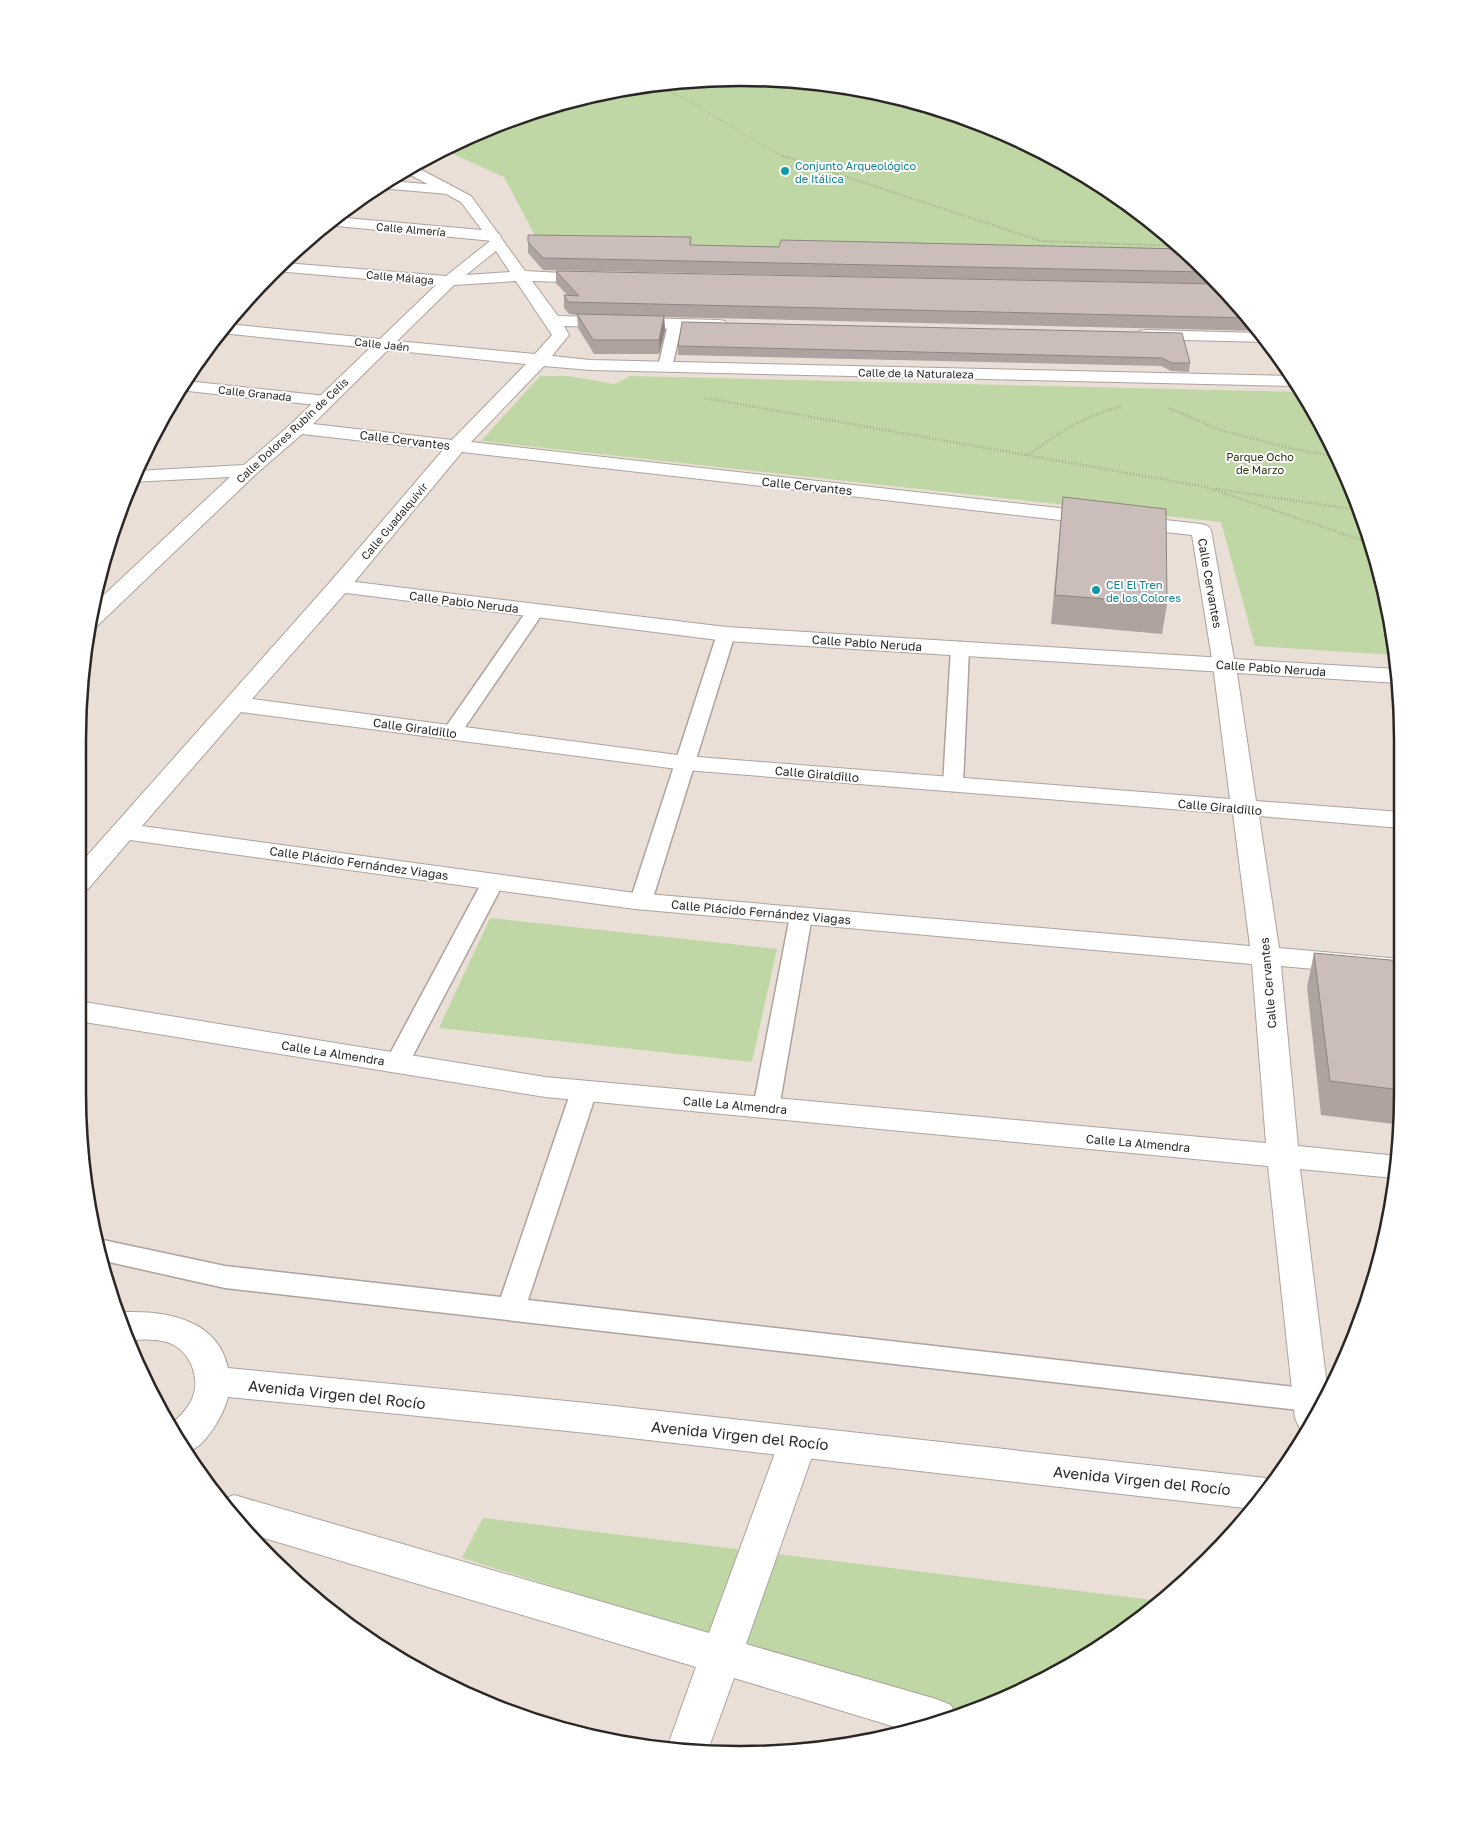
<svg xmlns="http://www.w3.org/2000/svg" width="1480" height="1832" font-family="'Golos Text',sans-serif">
  <rect width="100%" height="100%" fill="#eadfd7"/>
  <g fill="#bfd7a4">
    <path d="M696 79 826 83 953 113 1071 166 1177 242 1193 259 540 245 504 177 442 149 568 100Z"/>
    <path d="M540 376H568L615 384 630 376 1300 392 1334 447 1380 568 1394 655 1255 646 1221 522 481 441Z"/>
    <path d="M490 918 777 949 752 1062 439 1028Z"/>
    <path d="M483 1518 1161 1601 1033 1686 957 1712 462 1558Z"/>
  </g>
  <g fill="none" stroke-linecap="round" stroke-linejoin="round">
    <defs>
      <g id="service">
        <path d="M675 320 682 324 672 367 670 370H660L658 367 668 324Z"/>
        <path d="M536 605 542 606 545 610 459 736 452 738 445 736 442 732 445 728 530 606Z"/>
        <path d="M726 629 732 630 735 634 652 901 649 906 641 908 633 906 630 901 717 634 720 630Z"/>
        <path d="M960 642 967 644 969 648 963 785 960 789 953 791 946 789 943 785 951 648 953 644Z"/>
        <path d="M493 875 501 877 504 882 409 1063 406 1069 397 1071 388 1069 385 1063 482 882 485 877Z"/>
        <path d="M801 909 809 911 812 916 779 1108 775 1114 766 1117 757 1114 753 1108 790 916 793 911Z"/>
        <path d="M584 1082 593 1085 597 1091 528 1300 1330 1391 1317 1412 225 1288 100 1260 98 1239 225 1266 501 1297 571 1091 575 1085Z"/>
      </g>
      <g id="pedestrian">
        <path d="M390 181 449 186 454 187 456 190 454 193 449 194 379 188Z"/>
        <path d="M334 217 493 231 498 233 501 236 498 239 493 241 326 225Z"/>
        <path d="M186 381 326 396 332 397 335 401 332 405 326 406 179 390Z"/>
        <path d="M339 580 726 627 1224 658 1232 660 1235 665 1232 670 1224 672 726 641 331 591 328 586 331 581Z"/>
        <path d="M798 1427 811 1431 817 1442 746 1644 936 1699 951 1705 954 1713 905 1730 734 1678 708 1750 668 1745 696 1667 251 1534 224 1499 234 1495 709 1633 779 1442 785 1431Z"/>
      </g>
      <g id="minor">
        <path d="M414 166 471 196 525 271 600 275 602 278 600 281 594 283 532 281 558 316 719 320 725 321 727 325 725 329 719 330 564 326 569 335 552 356 590 360 1290 376 1296 386 590 370 544 366 471 442 1201 524 1208 526 1211 530 1234 659 1396 669 1398 683 1237 673 1256 801 1401 812V828L1259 816 1279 948 1401 959V977L1281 966 1298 1146 1398 1156 1394 1178 1300 1169 1328 1394 1306 1431 1300 1429 1295 1418 1268 1166 545 1097 78 1021V1001L545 1077 1266 1143 1252 964 635 909 130 840 88 889 78 891V866L331 581 443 450 302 434 256 474 97 626 88 627 91 607 230 477 130 482 136 471 244 465 291 424 370 348 220 333 227 324 380 339 436 285 276 271 285 263 446 276 490 241 461 202 405 172ZM496 251 510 272 466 275ZM516 281 552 335 535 354 397 341 454 285ZM388 350 526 364 452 440 313 424ZM462 452 1192 535 1213 665 1230 799 685 756 252 699 347 591ZM241 712 685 770 1233 814 1250 946 635 893 142 826Z"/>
        <path d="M1145 330 1262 333 1269 342 1139 339 1137 335 1139 331Z"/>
      </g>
      <path id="tertiary" d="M126 1312C168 1311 218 1320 228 1368L587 1403 1266 1478 1275 1481 1265 1496 1253 1509 587 1433 228 1397C224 1414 206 1446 188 1452L169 1426C176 1420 185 1412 190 1403 203 1381 191 1350 167 1342 156 1339 143 1339 132 1340L121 1314Z"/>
    </defs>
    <use href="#service" stroke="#aea39c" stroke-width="3"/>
    <use href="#pedestrian" stroke="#aea39c" stroke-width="2"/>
    <use href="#minor" stroke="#aea39c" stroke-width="2"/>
    <use href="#tertiary" stroke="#aea39c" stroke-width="2"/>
    <path stroke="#8d8680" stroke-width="1" stroke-dasharray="0.5 2" stroke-linecap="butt" d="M657 86 686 99 778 154 787 157"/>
    <path stroke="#8d8680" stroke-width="2" stroke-dasharray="0.5 2" stroke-linecap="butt" d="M783 156 1041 241 1180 246"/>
    <g stroke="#8d8680" stroke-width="2.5" stroke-dasharray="0.5 2.5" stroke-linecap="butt">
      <path d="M705 398 1206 487 1370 543"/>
      <path d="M1169 408 1220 430 1289 448 1338 457"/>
      <path d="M1027 455C1057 435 1085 414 1121 407"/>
      <path d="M1216 489 1358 510"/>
    </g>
    <use href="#service" fill="#fff" fill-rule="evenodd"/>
    <use href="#pedestrian" fill="#fff" fill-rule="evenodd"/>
    <use href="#minor" fill="#fff" fill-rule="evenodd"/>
    <use href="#tertiary" fill="#fff" fill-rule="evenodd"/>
  </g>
  <g fill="#afa3a0">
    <path d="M691 237V245L779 247 1184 249 1216 284 543 270 528 253V242Z"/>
    <path d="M556 271 1217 284 1261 331 664 317 665 330 659 354H594L578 328 577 315 569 314 564 308V295H567L556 283Z"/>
    <path d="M1182 333 1190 363 1189 372 1171 371 1161 366 678 355V346Z"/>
    <path d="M1063 497 1167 604 1162 634 1051 624Z"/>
    <path d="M1314 953 1401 961V1125L1321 1115 1307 987Z"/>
  </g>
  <path fill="#8e8582" d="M664 316 665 330 659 354V340Z"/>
  <g fill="#cbbeba" stroke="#8e8582">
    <path d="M528 235 691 237 690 245 779 247 781 240 1184 249 1205 272 543 258 528 242Z"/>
    <path d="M556 271 1217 284 1248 318 568 302 564 295 579 296Z"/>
    <path d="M577 314 664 316 659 340H593Z"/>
    <path d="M682 322 1182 333 1190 363H1172L1162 358 678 346Z"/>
    <path d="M1063 497 1166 509 1167 604 1055 595Z"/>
    <path d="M1314 953 1401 961V1090L1330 1081Z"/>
  </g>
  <g fill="#0f9aa8" stroke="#fff" stroke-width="2">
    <circle cx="785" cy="171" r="5"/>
    <circle cx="1096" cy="590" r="5"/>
  </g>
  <g text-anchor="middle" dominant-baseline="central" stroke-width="4" stroke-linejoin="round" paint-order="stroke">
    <g font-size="11" fill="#0d838f" stroke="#fff" text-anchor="start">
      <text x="795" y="165">Conjunto Arqueológico<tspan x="795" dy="13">de Itálica</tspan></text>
      <text x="1106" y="584">CEI El Tren<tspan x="1106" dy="13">de los Colores</tspan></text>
    </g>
    <g font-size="11" fill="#2b2724" stroke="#fff">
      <text transform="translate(411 229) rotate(5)">Calle Almería</text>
      <text transform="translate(400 277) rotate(5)">Calle Málaga</text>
      <text transform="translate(382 344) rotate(6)">Calle Jaén</text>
      <text transform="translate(916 373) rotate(1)">Calle de la Naturaleza</text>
      <text transform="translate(255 393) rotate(6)">Calle Granada</text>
      <text transform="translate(292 430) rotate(-43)">Calle Dolores Rubín de Celis</text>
      <text transform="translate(394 521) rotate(-50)">Calle Guadalquivir</text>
    </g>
    <g font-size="11" fill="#25360b" stroke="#fff">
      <text x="1260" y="456">Parque Ocho<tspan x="1260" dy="13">de Marzo</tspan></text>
    </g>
    <g font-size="12" fill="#2b2724" stroke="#fff">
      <text transform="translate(405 440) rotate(7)">Calle Cervantes</text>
      <text transform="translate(807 486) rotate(6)">Calle Cervantes</text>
      <text transform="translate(1210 583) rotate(80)">Calle Cervantes</text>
      <text transform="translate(464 602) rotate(7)">Calle Pablo Neruda</text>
      <text transform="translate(867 643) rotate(4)">Calle Pablo Neruda</text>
      <text transform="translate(1271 668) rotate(4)">Calle Pablo Neruda</text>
      <text transform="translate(415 728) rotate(8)">Calle Giraldillo</text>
      <text transform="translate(817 774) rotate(5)">Calle Giraldillo</text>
      <text transform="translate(1220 807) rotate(5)">Calle Giraldillo</text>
      <text transform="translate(359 863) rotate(8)">Calle Plácido Fernández Viagas</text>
      <text transform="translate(761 912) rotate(5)">Calle Plácido Fernández Viagas</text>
      <text transform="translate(1268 983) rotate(-95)">Calle Cervantes</text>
      <text transform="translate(333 1053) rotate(9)">Calle La Almendra</text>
      <text transform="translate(735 1105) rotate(5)">Calle La Almendra</text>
      <text transform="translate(1138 1143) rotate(5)">Calle La Almendra</text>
    </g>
    <g font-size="15" fill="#2b2724" stroke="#fff">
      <text transform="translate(337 1394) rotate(6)">Avenida Virgen del Rocío</text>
      <text transform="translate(740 1435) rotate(6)">Avenida Virgen del Rocío</text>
      <text transform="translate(1142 1480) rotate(6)">Avenida Virgen del Rocío</text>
    </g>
  </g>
  <path d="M0 0H1480V1832H0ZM740 86H740A654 654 0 0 1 1394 740V1092A654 654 0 0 1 740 1746H740A654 654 0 0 1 86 1092V740A654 654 0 0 1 740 86Z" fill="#fff" fill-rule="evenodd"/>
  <path fill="none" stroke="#2b2724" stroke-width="2.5" d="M740 86H740A654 654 0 0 1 1394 740V1092A654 654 0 0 1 740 1746H740A654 654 0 0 1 86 1092V740A654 654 0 0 1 740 86Z"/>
</svg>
